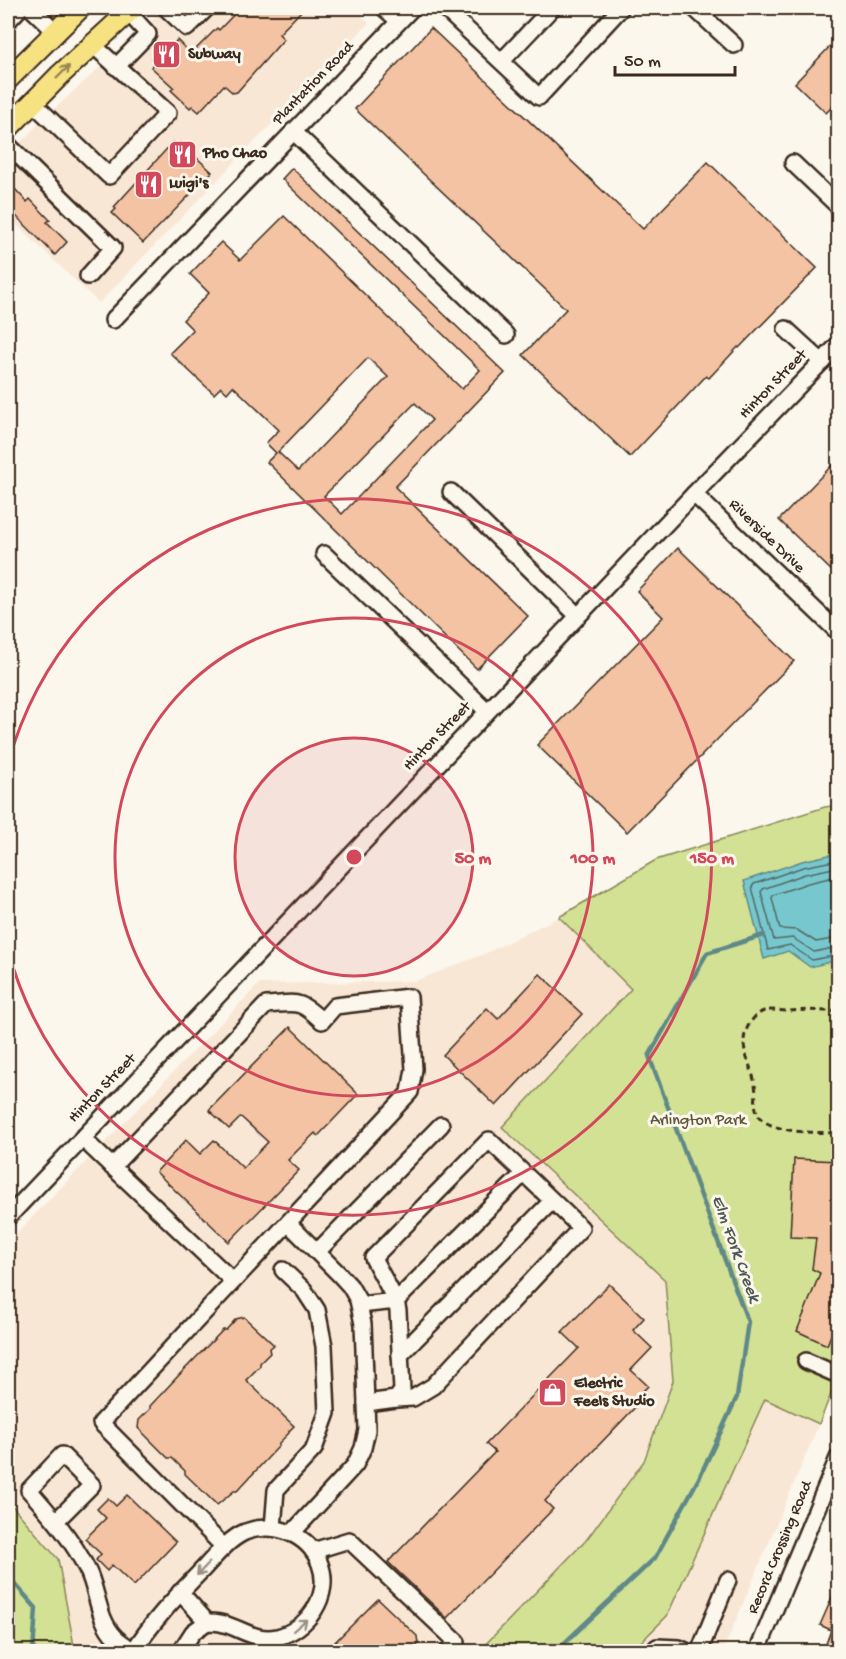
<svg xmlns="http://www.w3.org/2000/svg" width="846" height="1659" font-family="'Gochi Hand',sans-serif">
  <rect width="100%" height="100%" fill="#fbf7ec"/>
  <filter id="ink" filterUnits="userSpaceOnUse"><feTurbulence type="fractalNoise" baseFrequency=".0167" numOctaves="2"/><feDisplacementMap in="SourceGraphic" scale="12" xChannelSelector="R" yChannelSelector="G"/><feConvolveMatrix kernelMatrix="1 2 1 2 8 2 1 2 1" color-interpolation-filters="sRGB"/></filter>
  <g filter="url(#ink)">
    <g fill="#f9e7d6">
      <path d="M165 8H353L369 23 99 303 8 217V156L39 123Z"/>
      <path d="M559 917 632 988 502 1127 665 1280 673 1381 644 1461 587 1538 478 1651H75L58 1559 8 1501V1242L259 984 415 981 484 954Z"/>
      <path d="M765 1398 819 1424 723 1651 632 1652 667 1616Z"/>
    </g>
    <g fill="#d3e194" stroke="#878659" stroke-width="1.5">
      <path d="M838 805V1376L819 1424 765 1399 667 1616 632 1651 478 1652 587 1539 644 1461 673 1381 665 1280 502 1127 631 989 559 917 656 860 825 807Z"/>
      <path d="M8 1501 58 1559 75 1651H8Z"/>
    </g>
    <path fill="#77c8ce" stroke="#5f8988" stroke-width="1.5" d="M838 853V960L810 967 788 951 764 959 744 881 802 861Z"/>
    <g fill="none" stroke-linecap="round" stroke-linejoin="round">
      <g stroke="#536964" stroke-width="1.5">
        <path d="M838 860 803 867 754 884 752 887 768 950 790 945 812 960 838 955"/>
        <path d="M838 867 805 874 763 889 761 892 774 940 793 938 814 952 838 947"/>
        <path d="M838 876 808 883 773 895 772 898 780 929 797 930 816 942 838 938"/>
      </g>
      <g stroke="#5f8988" stroke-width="4.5">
        <path d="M8 1576 36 1608 33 1652"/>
        <path d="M555 1652 655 1558 699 1478 737 1397 748 1322 649 1056 707 953 764 935"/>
      </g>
    </g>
    <g fill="#f3c3a3" stroke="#3b2a1e" stroke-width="1.5" fill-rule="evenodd">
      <path d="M240 8H304L279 34 284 39 237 92 233 93 224 85 199 112 192 106 190 108 171 90 174 88 151 67 155 62 152 59 165 46 169 49 177 40 191 54 217 28 219 30Z"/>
      <path d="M431 28 643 229 708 162 817 268 739 348 738 347 709 378 706 376 630 457 523 355 566 309 355 109Z"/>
      <path d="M838 38V101L826 113 795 83Z"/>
      <path d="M173 142 177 146 180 142 212 172 143 243 112 213 116 209 114 207Z"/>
      <path d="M292 168 505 373 395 487 528 616 477 669 267 462 276 453 266 443 279 430 233 386 227 393 221 387 214 394 170 353 193 330 183 320 209 293 190 274 221 242 240 260 284 216 462 389 480 370 282 179ZM368 358 388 377 298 471 278 452ZM415 403 432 420 342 514 324 496Z"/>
      <path d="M14 188 27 202 30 199 50 220 47 222 67 242 55 255 8 208V194Z"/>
      <path d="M838 459V577L779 520Z"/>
      <path d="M678 548 794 661 627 832 537 745 663 617 637 591Z"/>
      <path d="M540 974 582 1014 496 1106 443 1055 487 1008 498 1019Z"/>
      <path d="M290 1027 358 1094 318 1136 315 1133 288 1160 299 1170 229 1242 156 1172 186 1140 200 1154 214 1140 243 1168 268 1142 241 1117 229 1129 209 1110Z"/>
      <path d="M794 1159 838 1161V1317L827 1345 797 1331 820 1273 812 1269 816 1238 790 1237Z"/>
      <path d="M609 1284 644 1318 633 1330 652 1348 631 1370 648 1386 642 1392 646 1396 545 1501 553 1509 447 1618 388 1562 495 1452 486 1444 579 1348 562 1332Z"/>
      <path d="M244 1317 274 1345 269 1349 270 1353 260 1363V1366L246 1380 294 1426 289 1431V1433L279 1443V1446L249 1478 237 1491H234L217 1505 185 1474V1471L172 1458H168L138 1428 139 1420 150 1409V1406L180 1374 223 1330H226L236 1319Z"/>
      <path d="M127 1495 176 1542 134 1586 112 1565 107 1571 96 1560 101 1554 85 1539 106 1518 97 1509 108 1498 116 1506Z"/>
      <path d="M838 1584V1652H823L831 1630 820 1625Z"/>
      <path d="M378 1599 417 1636 418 1644 411 1652H325Z"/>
    </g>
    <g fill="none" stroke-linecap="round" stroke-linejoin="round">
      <defs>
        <g id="minor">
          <path d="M31 8 55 31"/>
          <path d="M166 8 187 28 207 8"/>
          <path d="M384 8 399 21"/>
          <path d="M444 8 539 97 621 8"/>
          <path d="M694 8 734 45"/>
          <path d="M8 21 20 8"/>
          <path d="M502 61 552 8"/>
          <path d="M116 67 148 34 128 12"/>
          <path d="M33 103 109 176 168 113 92 44"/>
          <path d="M293 131 506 335"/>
          <path d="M8 145 113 248 88 276"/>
          <path d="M793 163 838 206"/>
          <path d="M113 320 412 8"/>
          <path d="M786 329 822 362"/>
          <path d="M451 492 578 616"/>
          <path d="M694 494 838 632"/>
          <path d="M324 554 487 711"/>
          <path d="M82 1138 233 1281"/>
          <path d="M112 1167 266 1005C298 1003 299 999 322 1021L335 1006 409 997 414 1069 410 1092 101 1423 224 1547"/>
          <path d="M8 1217 694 494 838 345"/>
          <path d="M288 1223 339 1274 350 1286 358 1300 363 1324 367 1430 363 1448 355 1465 292 1533"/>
          <path d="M317 1252 441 1125"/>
          <path d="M360 1305 396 1301 398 1311 402 1391 396 1399 366 1403"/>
          <path d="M400 1355 552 1201"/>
          <path d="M806 1361 838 1375"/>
          <path d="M396 1399 413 1398 433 1386 581 1228 489 1140 373 1258 396 1301 524 1173"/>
          <path d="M56 1521 92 1485 62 1455 29 1490C51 1515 72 1539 87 1569 98 1590 97 1619 115 1637 120 1642 127 1646 133 1651"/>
          <path d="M273 1528 276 1490 314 1449 327 1413 324 1346 317 1310 304 1290 283 1270"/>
          <path d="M313 1551 349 1540 457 1642 447 1652"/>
          <path d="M180 1592 207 1622"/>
          <path d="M133 1652C153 1620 178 1595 204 1568 215 1556 229 1539 245 1532 274 1521 309 1534 320 1564 332 1596 307 1630 277 1637 255 1642 240 1627 220 1623 216 1622 211 1622 207 1622L193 1632 180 1652"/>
          <path d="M652 1652 657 1647 679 1648 688 1652"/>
          <path d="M699 1652 728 1580"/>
          <path d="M757 1652 838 1458"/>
        </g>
        <g id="major">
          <path d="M8 79 80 8"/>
          <path d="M8 128 61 74 133 8"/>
        </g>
      </defs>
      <use href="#minor" stroke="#3b2a1e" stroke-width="20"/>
      <use href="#major" stroke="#3b2a1e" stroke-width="24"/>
      <path stroke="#3b2a1e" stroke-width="3" stroke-dasharray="6 4.5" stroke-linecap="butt" d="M838 1012C821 1010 805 1010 788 1011 780 1011 771 1009 764 1011 753 1015 745 1028 744 1040 743 1054 753 1070 755 1085 758 1098 750 1113 765 1122 786 1134 816 1132 838 1133"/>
      <use href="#minor" stroke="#fbf7ec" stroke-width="15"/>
      <use href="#major" stroke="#f7e281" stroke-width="20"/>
    </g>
    <defs><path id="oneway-shaft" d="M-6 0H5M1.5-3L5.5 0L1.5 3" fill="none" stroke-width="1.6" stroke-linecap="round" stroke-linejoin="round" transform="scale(1.5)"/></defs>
    <use stroke="#998650" href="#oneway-shaft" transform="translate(63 72) rotate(-45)"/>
    <g stroke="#9b9085">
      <use href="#oneway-shaft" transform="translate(203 1569) rotate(134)"/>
      <use href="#oneway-shaft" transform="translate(300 1625) rotate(-41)"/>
    </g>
  </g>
  <circle cx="354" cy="857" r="119" fill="#d1495b" fill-opacity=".12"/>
  <g fill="none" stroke="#d1495b" stroke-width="3">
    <circle cx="354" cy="857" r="119"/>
    <circle cx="354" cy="857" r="239"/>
    <path d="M8 764A358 358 0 1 1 8 950"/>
  </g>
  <defs>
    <symbol id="restaurant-square" viewBox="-11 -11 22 22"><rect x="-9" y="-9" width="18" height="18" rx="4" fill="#d1495b" stroke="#fbf7ec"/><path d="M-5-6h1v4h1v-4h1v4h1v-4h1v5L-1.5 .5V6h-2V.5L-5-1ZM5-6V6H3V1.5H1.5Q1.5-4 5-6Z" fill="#fff"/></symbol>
    <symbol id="shop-square" viewBox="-11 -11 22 22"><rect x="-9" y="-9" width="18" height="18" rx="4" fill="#d1495b" stroke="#fbf7ec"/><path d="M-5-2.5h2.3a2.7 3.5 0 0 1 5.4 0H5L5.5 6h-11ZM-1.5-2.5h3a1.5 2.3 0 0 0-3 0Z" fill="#fff"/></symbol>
  </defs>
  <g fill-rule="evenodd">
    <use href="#restaurant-square" x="150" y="38" width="33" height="33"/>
    <use href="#restaurant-square" x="166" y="138" width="33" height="33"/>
    <use href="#restaurant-square" x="132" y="168" width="33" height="33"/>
    <use href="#shop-square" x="536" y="1376" width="33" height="33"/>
  </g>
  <g text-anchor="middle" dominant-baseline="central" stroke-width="6" stroke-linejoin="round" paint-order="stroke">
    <g font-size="16" font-weight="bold" fill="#3b2a1e" stroke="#fbf7ec" text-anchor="start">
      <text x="188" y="55">Subway</text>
      <text x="203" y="154">Pho Chao</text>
      <text x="169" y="184">Luigi's</text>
      <text x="574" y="1384">Electric<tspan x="574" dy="18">Feels Studio</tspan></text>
    </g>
    <g font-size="16" fill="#3b2a1e" stroke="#fbf7ec">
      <text transform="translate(314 84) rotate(-46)">Plantation Road</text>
      <text transform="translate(774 385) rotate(-46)">Hinton Street</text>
      <text transform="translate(766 537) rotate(44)">Riverside Drive</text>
      <text transform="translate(438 737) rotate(-46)">Hinton Street</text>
      <text transform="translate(103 1089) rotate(-46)">Hinton Street</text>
      <text transform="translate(781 1548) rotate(-67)">Record Crossing Road</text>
    </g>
    <g font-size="16" fill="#61583c" stroke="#fbf7ec">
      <text x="698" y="1121">Arlington Park</text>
    </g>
    <g font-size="18" font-style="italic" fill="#4d5953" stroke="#fbf7ec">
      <text transform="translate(735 1249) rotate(70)">Elm Fork Creek</text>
    </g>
  </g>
  <circle cx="354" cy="857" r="9" fill="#d1495b" stroke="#fbf7ec" stroke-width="3"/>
  <g font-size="18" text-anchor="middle" font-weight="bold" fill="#d1495b" stroke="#fbf7ec" stroke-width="6" stroke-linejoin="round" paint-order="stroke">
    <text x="473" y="863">50 m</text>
    <text x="593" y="863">100 m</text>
    <text x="712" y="863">150 m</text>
  </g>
  <rect width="846" height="1659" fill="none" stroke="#fbf7ec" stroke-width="30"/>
  <rect x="15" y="15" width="816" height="1629" fill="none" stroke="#3b2a1e" stroke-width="2" filter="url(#ink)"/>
  <path d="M615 66v9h120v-9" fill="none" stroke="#3b2a1e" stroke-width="3"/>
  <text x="624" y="66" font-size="18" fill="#3b2a1e" stroke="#fbf7ec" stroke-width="4.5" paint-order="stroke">50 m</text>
</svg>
